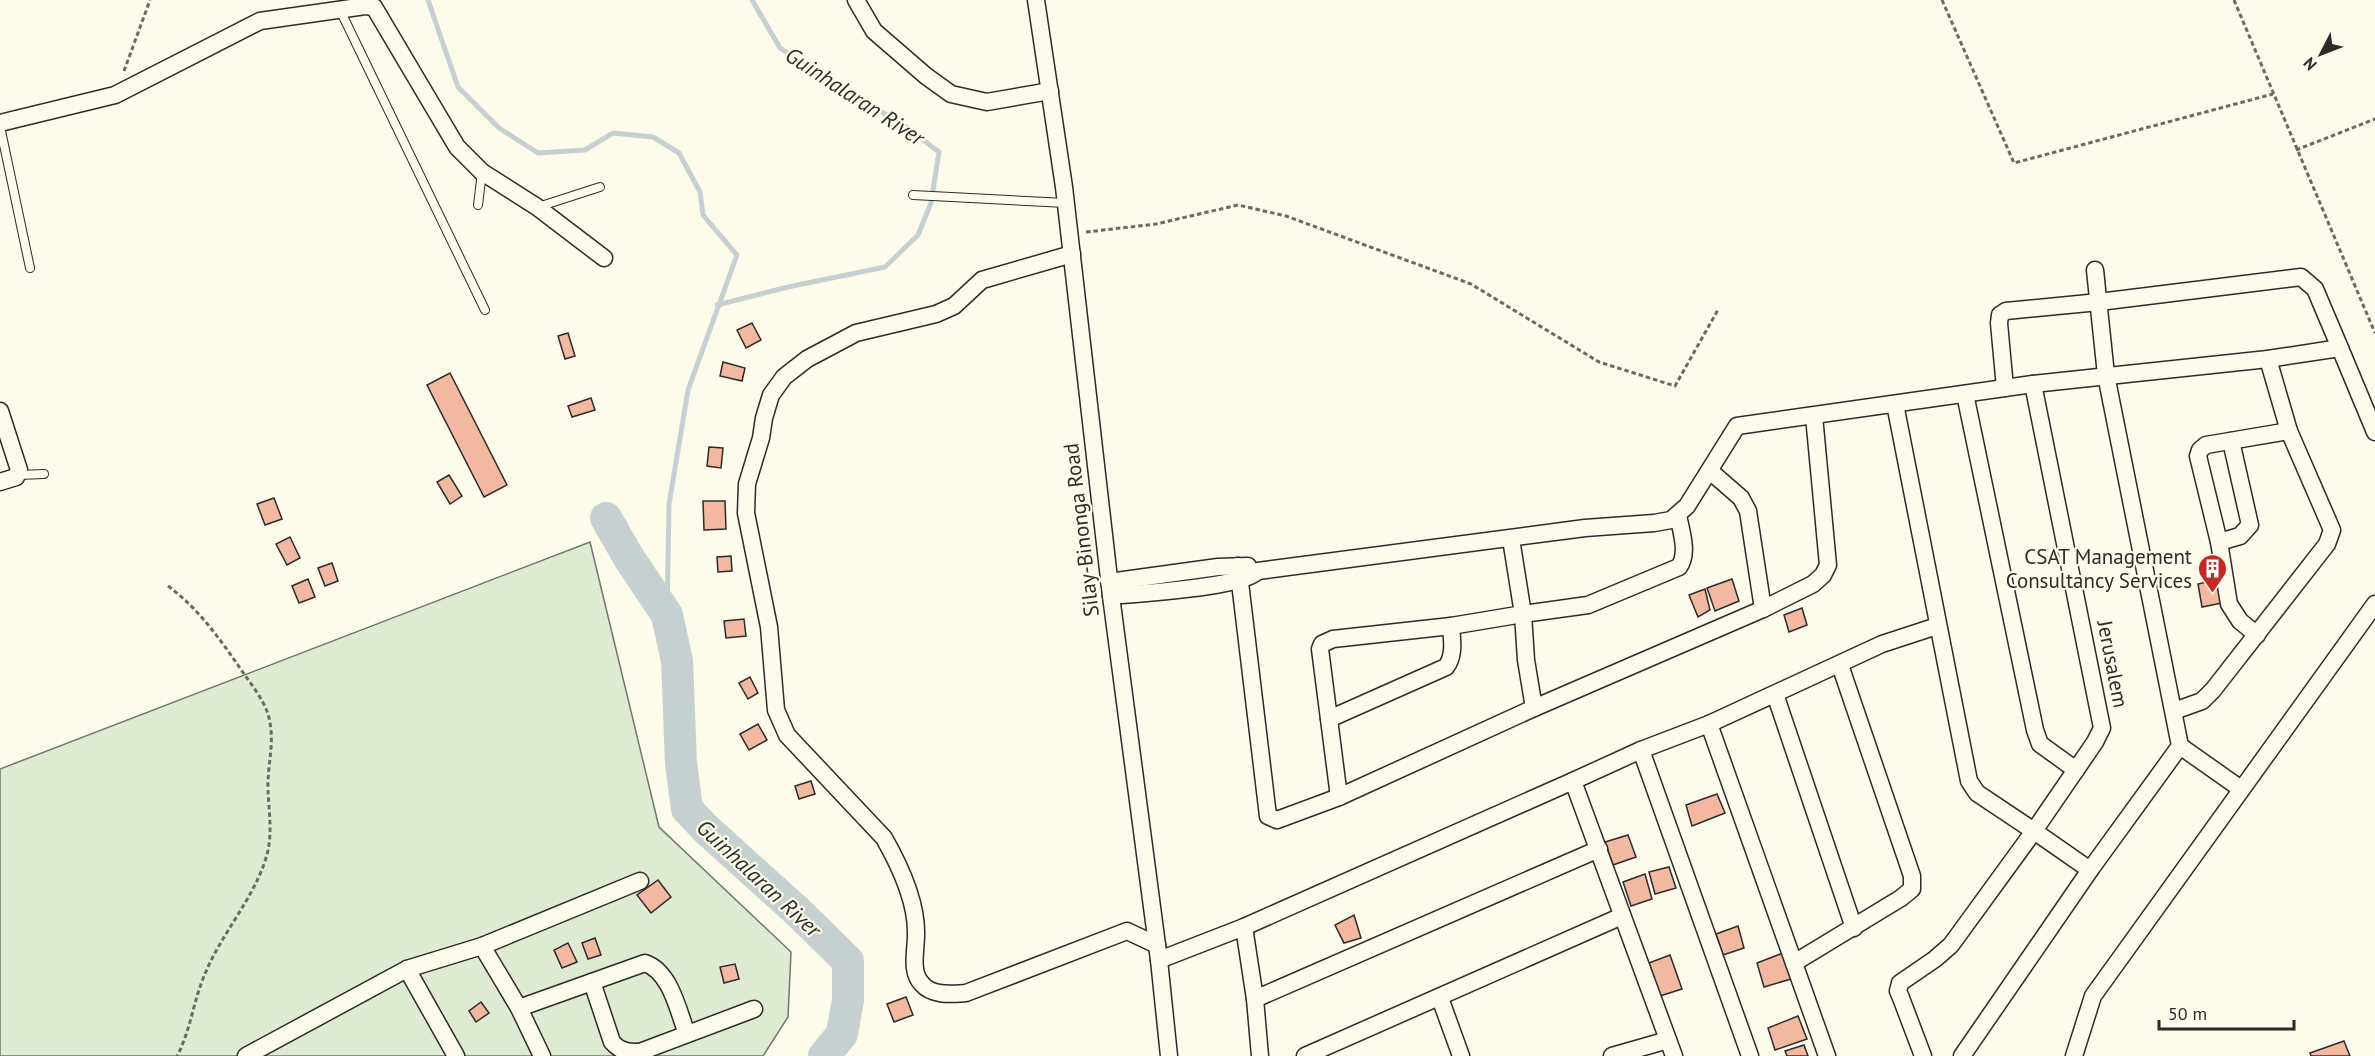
<svg xmlns="http://www.w3.org/2000/svg" width="2375" height="1056" font-family="'PT Sans',sans-serif">
  <rect width="100%" height="100%" fill="#fdfbea"/>
  <path fill="#deebd1" stroke="#74746e" stroke-width="1.5" d="M590 542 659 827 791 952 788 1017 763 1056H0V769Z"/>
  <g fill="none" stroke-linecap="round" stroke-linejoin="round">
    <g stroke="#c7d0d0" stroke-width="5">
      <path d="M428 0 458 87 499 128 538 153 585 150 613 133 653 137 679 153 700 192 703 215 737 255 688 390 669 504 667 615"/>
      <path d="M717 305 788 287 885 267 918 235 931 203 939 152 901 123 837 86 780 48 752 0"/>
    </g>
    <path stroke="#c7d0d0" stroke-width="32" d="M606 518 629 558 667 615 677 661 681 763 687 809 706 829 798 912 848 961V1000L842 1034 824 1056"/>
  </g>
  <g fill="#f2b8a0" stroke="#2b2b2b" stroke-width="1.5">
    <path d="M752 323 761 340 746 348 737 330Z"/>
    <path d="M568 333 575 356 565 359 558 336Z"/>
    <path d="M723 362 745 368 742 381 720 376Z"/>
    <path d="M450 373 507 485 484 497 427 385Z"/>
    <path d="M591 398 595 410 572 417 568 406Z"/>
    <path d="M709 447 723 448 721 468 707 466Z"/>
    <path d="M449 475 462 496 450 504 437 482Z"/>
    <path d="M274 498 282 519 265 525 257 504Z"/>
    <path d="M703 501H725L726 529 704 530Z"/>
    <path d="M290 537 300 558 287 565 276 544Z"/>
    <path d="M731 556 732 571 718 572 717 557Z"/>
    <path d="M332 563 338 581 325 586 318 568Z"/>
    <path d="M2224 578 2227 602 2202 607 2198 584Z"/>
    <path d="M308 579 315 597 299 603 292 586Z"/>
    <path d="M1732 579 1739 601 1715 611 1707 588Z"/>
    <path d="M1705 589 1710 610 1698 617 1689 595Z"/>
    <path d="M1802 608 1807 625 1789 632 1784 615Z"/>
    <path d="M744 619 746 636 726 638 724 621Z"/>
    <path d="M750 677 758 693 748 699 739 683Z"/>
    <path d="M758 724 767 740 749 750 740 734Z"/>
    <path d="M811 781 815 794 799 799 795 786Z"/>
    <path d="M1717 794 1725 813 1692 826 1686 805Z"/>
    <path d="M1628 835 1636 857 1613 865 1605 842Z"/>
    <path d="M1669 867 1676 888 1655 894 1649 872Z"/>
    <path d="M1645 874 1652 899 1631 906 1623 882Z"/>
    <path d="M658 880 671 897 651 913 637 895Z"/>
    <path d="M1354 915 1361 938 1344 943 1335 925Z"/>
    <path d="M1738 926 1744 948 1723 955 1716 934Z"/>
    <path d="M595 938 601 955 588 959 582 943Z"/>
    <path d="M568 943 577 962 562 968 554 950Z"/>
    <path d="M1783 953 1791 979 1764 987 1757 963Z"/>
    <path d="M1670 955 1682 989 1660 996 1649 963Z"/>
    <path d="M735 964 739 979 724 983 720 967Z"/>
    <path d="M906 997 913 1015 894 1022 887 1004Z"/>
    <path d="M481 1002 489 1013 476 1022 469 1011Z"/>
    <path d="M1798 1016 1807 1039 1775 1050 1768 1028Z"/>
    <path d="M2344 1041 2350 1056H2311L2310 1053Z"/>
    <path d="M1804 1045 1808 1056H1787L1785 1051Z"/>
  </g>
  <g fill="none" stroke-linecap="round" stroke-linejoin="round">
    <defs>
      <g id="service">
        <path d="M340 10 485 310"/>
        <path d="M0 126 30 268"/>
        <path d="M913 195 1066 203"/>
        <path d="M478 205 482 172"/>
        <path d="M538 207 600 187"/>
        <path d="M18 475 44 474"/>
      </g>
      <g id="minor">
        <path d="M856 0 874 31 926 76 951 94 987 102 1050 91"/>
        <path d="M1036 0 1064 187 1111 596 1159 960 1169 1056"/>
        <path d="M0 123 115 95 260 21 365 6 374 7 457 147 482 172 537 207 604 258"/>
        <path d="M1072 254 982 280 954 306 936 314 856 333 807 359 784 377 771 395 764 418 761 438 747 484 746 513 769 627 776 710 787 735 884 838C900 866 917 903 916 935 916 951 910 972 922 984 932 996 951 994 966 993L1127 931 1157 945"/>
        <path d="M2033 384 2102 728 2095 742 2034 831 2090 870"/>
        <path d="M2005 388 1999 323 2000 315 2006 311 2099 302 2301 277 2315 289 2340 348"/>
        <path d="M1965 394 2035 730 2040 744 2076 770"/>
        <path d="M1895 404 1969 781 1977 793 2034 831 1951 945 1935 959 1900 983 1898 991 1901 998 1923 1056"/>
        <path d="M0 411 19 470 16 477 0 482"/>
        <path d="M1710 471 1741 498 1748 511 1763 609"/>
        <path d="M2219 542 2240 536 2250 525 2231 441"/>
        <path d="M1238 566 1268 816 1277 820 1339 797 1534 708 1763 609 1813 584 1823 575 1828 565 1814 416"/>
        <path d="M1109 582 1218 567 1248 566"/>
        <path d="M1111 596C1139 593 1242 588 1258 571L1585 528 1654 523 1671 520 1687 506 1737 426 2033 384 2268 359 2340 348 2375 432"/>
        <path d="M2257 635 2240 621 2229 604 2219 542 2198 456 2200 450 2206 445 2289 431"/>
        <path d="M1775 694 1854 928"/>
        <path d="M1534 708 1526 660 1523 614 1588 605 1679 567C1689 553 1681 531 1678 515"/>
        <path d="M2174 711 2202 701 2213 690 2327 544 2332 530 2289 431 2268 359"/>
        <path d="M1329 719 1446 667C1455 655 1452 640 1451 626"/>
        <path d="M1709 724 1827 1056"/>
        <path d="M2180 746 2241 789"/>
        <path d="M1641 750 1573 781 1674 1056"/>
        <path d="M1339 797 1320 649 1322 644 1333 639 1451 626 1523 614 1511 539"/>
        <path d="M1244 927 1573 781"/>
        <path d="M482 946 640 881"/>
        <path d="M1159 960 1244 927 1255 999 1599 849"/>
        <path d="M1794 963 1901 898 1912 889V876L1840 665"/>
        <path d="M407 969 456 1056"/>
        <path d="M592 982 612 1042C621 1052 628 1052 640 1052L754 1009"/>
        <path d="M1440 998 1461 1056"/>
        <path d="M1255 999 1260 1056"/>
        <path d="M519 1008 645 963C671 972 678 1011 687 1034"/>
        <path d="M246 1056 407 969 482 946 519 1008 542 1056"/>
        <path d="M1305 1056 1622 916"/>
        <path d="M1612 1056 1668 1040"/>
        <path d="M1750 1056 1641 750 1709 724 1882 644 1937 626"/>
        <path d="M1962 1056 2090 870 2180 746 2106 375 2095 270"/>
        <path d="M2074 1056 2093 996 2375 604"/>
      </g>
    </defs>
    <use href="#service" stroke="#2b2b2b" stroke-width="10"/>
    <use href="#minor" stroke="#2b2b2b" stroke-width="19"/>
    <g stroke="#6a6964" stroke-width="3" stroke-dasharray="4.5 3" stroke-linecap="butt">
      <path d="M1942 0 2014 163 2273 94"/>
      <path d="M2234 0 2375 333"/>
      <path d="M124 71 150 0"/>
      <path d="M2296 150 2375 119"/>
      <path d="M1086 232 1156 224 1238 205 1286 216 1471 284 1599 362 1675 386 1719 308"/>
      <path d="M168 586C199 609 220 639 242 671 251 684 263 699 268 714 276 742 267 763 268 790 269 813 273 836 266 858 253 900 221 934 205 974 193 1001 191 1030 177 1056"/>
    </g>
    <use href="#service" stroke="#fdfbea" stroke-width="8"/>
    <use href="#minor" stroke="#fdfbea" stroke-width="16"/>
  </g>
  <defs>
    <symbol id="building-pin" viewBox="-11 -11 22 30"><path d="M0 17L-7.5 6A9.5 9.5 0 1 1 7.5 6Z" fill="#c62828" stroke="#fdfbea"/><path d="M-4-6H4V6H1V3H-1V6H-4ZM-2.5-4.3h1.7v1.8h-1.7ZM.8-4.3h1.7v1.8H.8ZM-2.5-1h1.7V.8h-1.7ZM.8-1h1.7V.8H.8Z" fill="#fff"/></symbol>
  </defs>
  <g fill-rule="evenodd">
    <use href="#building-pin" x="2196" y="552" width="33" height="45"/>
  </g>
  <g text-anchor="middle" dominant-baseline="central" stroke-width="4.5" stroke-linejoin="round" paint-order="stroke">
    <g font-size="21" fill="#2b2b2b" stroke="#fdfbea">
      <text transform="translate(1081 530) rotate(-97)">Silay-Binonga Road</text>
      <text transform="translate(2113 664) rotate(79)">Jerusalem</text>
    </g>
    <g font-size="21" fill="#2b2b2b" stroke="#fdfbea" text-anchor="end">
      <text x="2192" y="556">CSAT Management<tspan x="2192" dy="24">Consultancy Services</tspan></text>
    </g>
    <g font-size="22" font-style="italic" fill="#2b2b2b" stroke="#fdfbea">
      <text transform="translate(855 96) rotate(33)">Guinhalaran River</text>
      <text transform="translate(759 878) rotate(43)">Guinhalaran River</text>
    </g>
  </g>
  <g transform="translate(2321 54) rotate(228)" stroke="#fdfbea" stroke-width="4.5" paint-order="stroke">
  <path d="M0-4.5L10 22L0 15L-10 22Z" fill="#2b2b2b"/>
  <text y="-9" font-size="16" font-weight="bold" text-anchor="middle" fill="#2b2b2b">N</text>
  </g>
  <path d="M2159 1020v9h135v-9" fill="none" stroke="#2b2b2b" stroke-width="3"/>
  <text x="2168" y="1020" font-size="18" fill="#2b2b2b" stroke="#fdfbea" stroke-width="4.5" paint-order="stroke">50 m</text>
</svg>
